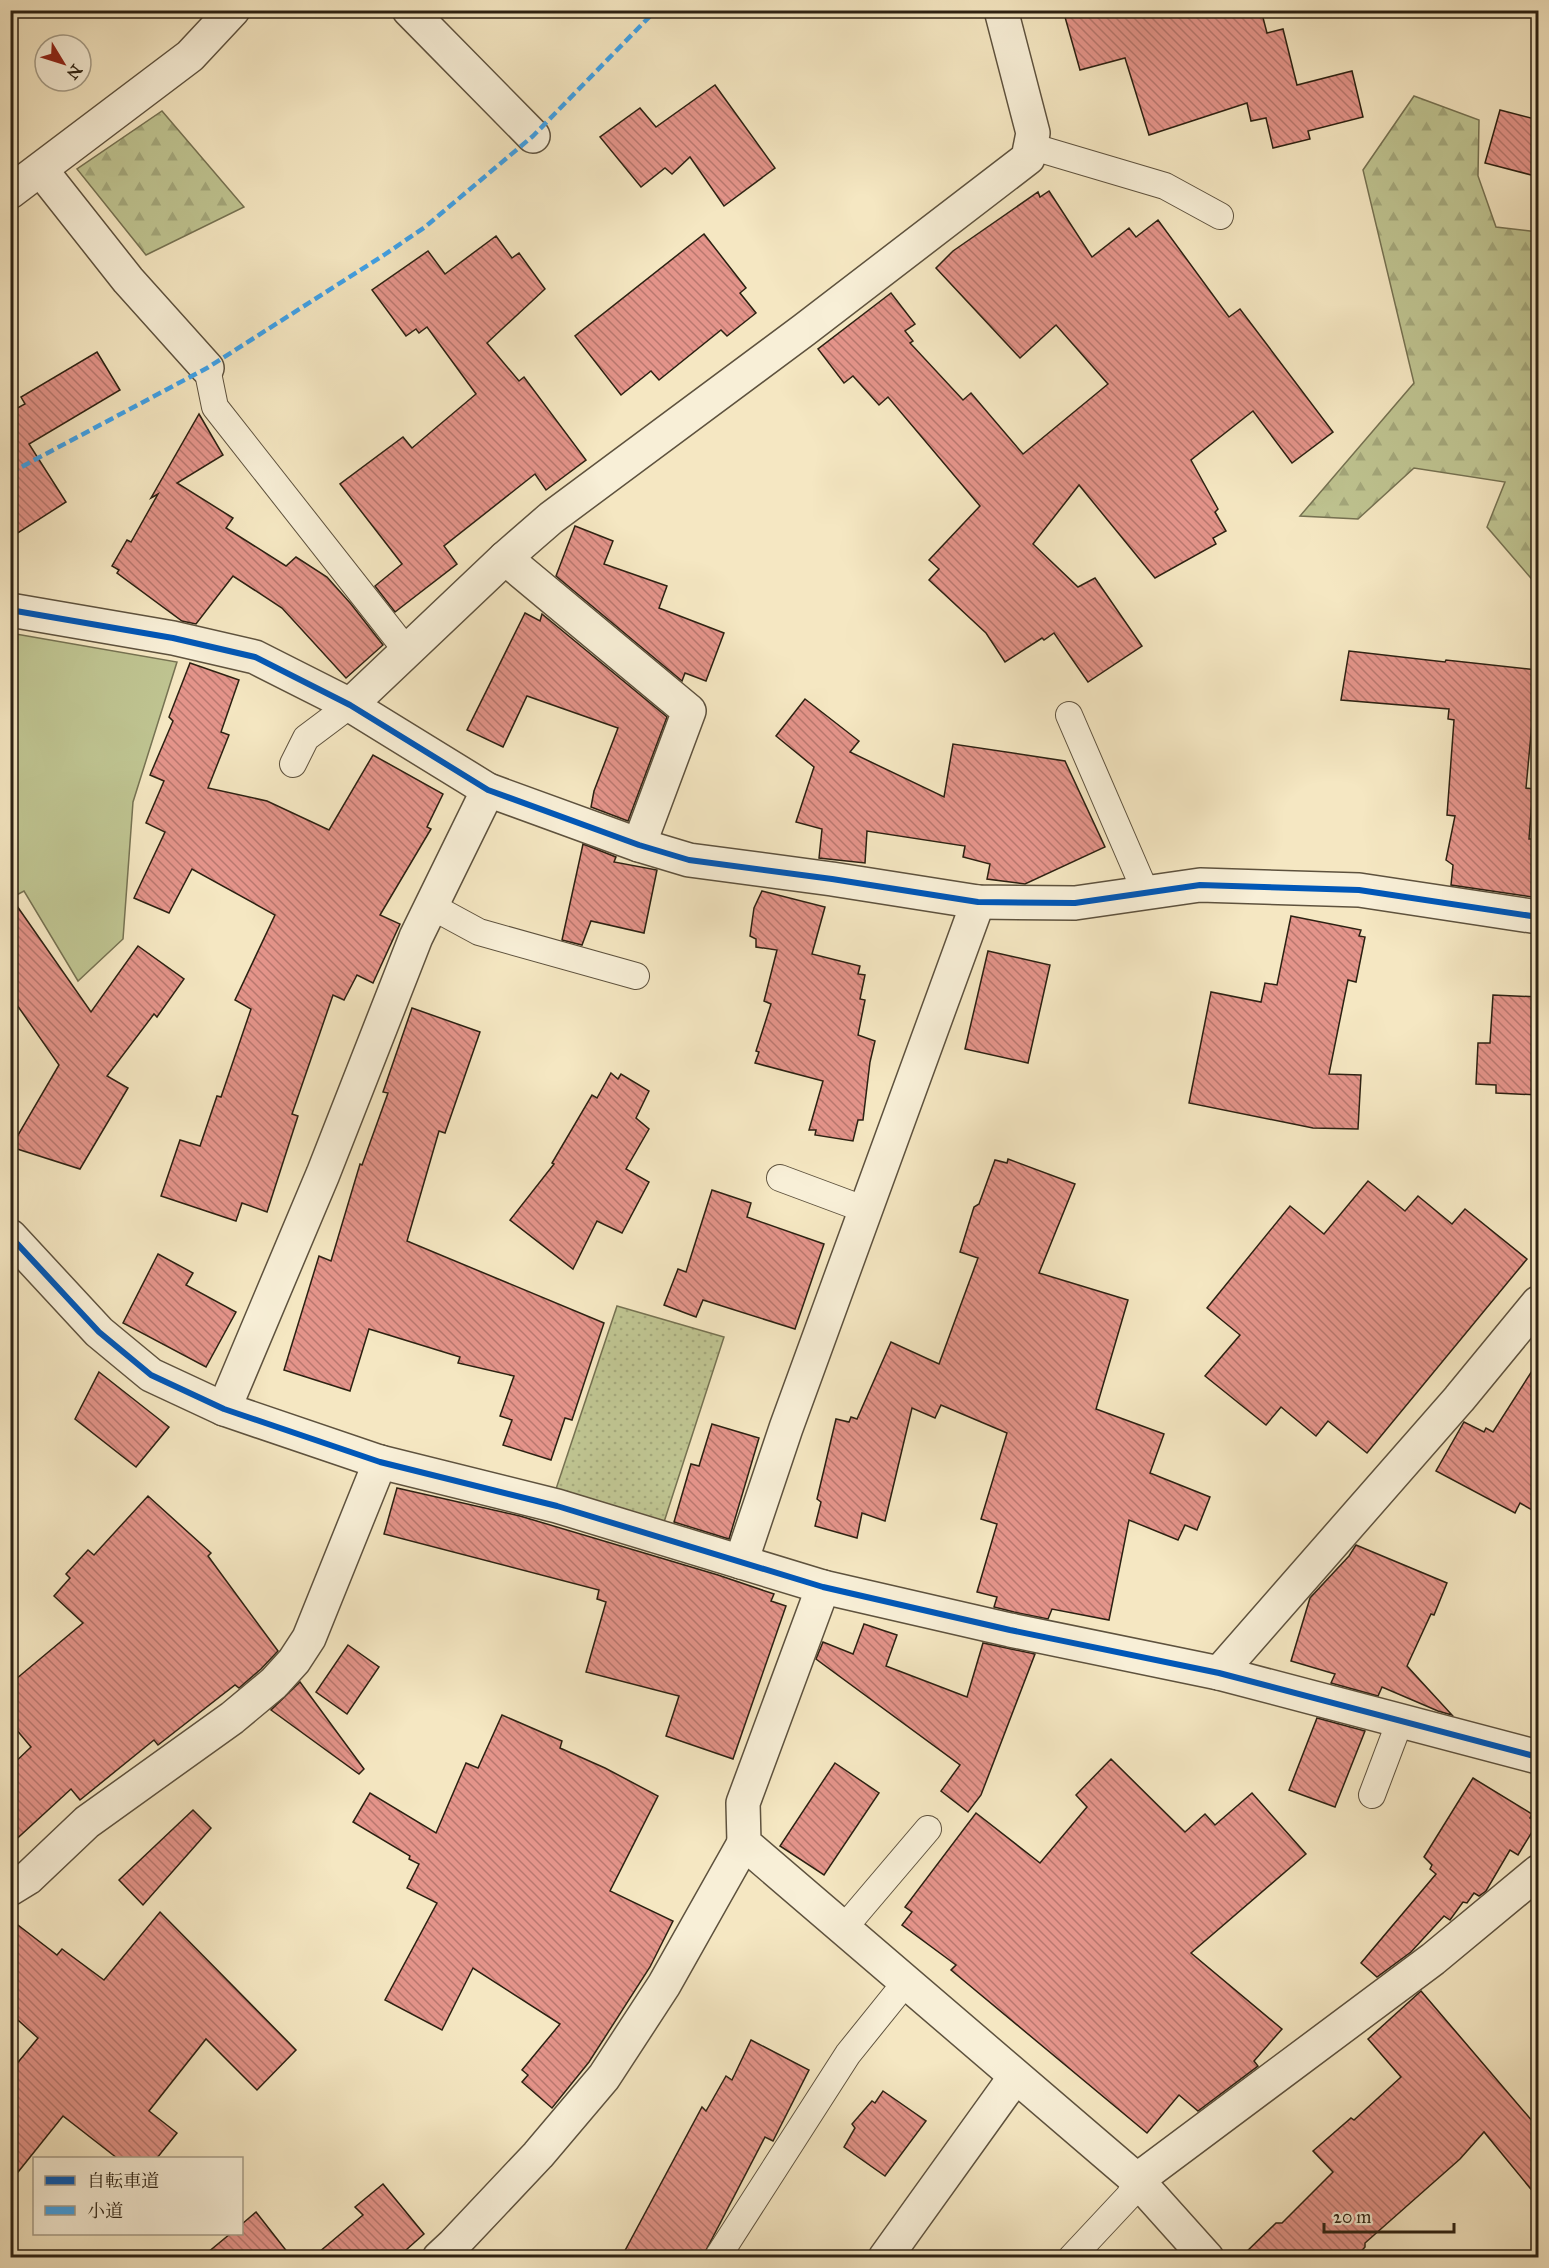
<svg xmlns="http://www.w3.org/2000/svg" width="1549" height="2268" font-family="'IM FELL Great Primer','Noto Serif JP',serif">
  <defs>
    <pattern id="grass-dots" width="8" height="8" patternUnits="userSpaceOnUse" patternTransform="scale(1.5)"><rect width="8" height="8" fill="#bfc491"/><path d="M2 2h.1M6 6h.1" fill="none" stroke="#a4a87c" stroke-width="1.8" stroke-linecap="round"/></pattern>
    <pattern id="forest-firs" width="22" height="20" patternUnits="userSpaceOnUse" patternTransform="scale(1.5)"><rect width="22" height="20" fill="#bfc491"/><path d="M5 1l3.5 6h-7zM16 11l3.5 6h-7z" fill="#a4a87c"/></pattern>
    <pattern id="building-back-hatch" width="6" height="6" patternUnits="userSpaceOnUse" patternTransform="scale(1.5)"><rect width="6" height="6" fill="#e4948a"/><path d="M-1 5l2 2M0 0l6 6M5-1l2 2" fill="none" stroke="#b9786f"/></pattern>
  </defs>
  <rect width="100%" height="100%" fill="#f5e7c2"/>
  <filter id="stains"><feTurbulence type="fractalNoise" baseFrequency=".00333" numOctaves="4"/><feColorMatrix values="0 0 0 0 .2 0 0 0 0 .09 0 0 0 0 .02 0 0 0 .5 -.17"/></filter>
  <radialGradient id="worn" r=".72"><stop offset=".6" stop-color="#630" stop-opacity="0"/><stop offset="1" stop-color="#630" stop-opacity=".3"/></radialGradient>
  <path fill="url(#grass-dots)" stroke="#767252" stroke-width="1.5" d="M617 1306 724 1337 664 1522 556 1489Z"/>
  <g fill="url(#forest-firs)" stroke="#767252" stroke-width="1.5">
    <path d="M1414 96 1479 120 1478 176 1496 227 1538 232V584H1536L1487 527 1505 482 1414 468 1358 519 1300 516 1414 383 1363 170Z"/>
    <path d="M162 111 244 207 146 255 77 169Z"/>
  </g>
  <path fill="#bfc491" stroke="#767252" stroke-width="1.5" d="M10 633 177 662 133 802 123 939 78 981 24 891 11 898Z"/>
  <g fill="url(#building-back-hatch)" stroke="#2c2112" stroke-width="1.5">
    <path d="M1063 10H1261L1267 33 1283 29 1297 85 1352 71 1363 117 1308 131 1310 139 1273 148 1266 118 1251 121 1247 103 1149 135 1125 58 1080 70Z"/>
    <path d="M715 85 775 168 724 206 690 157 672 174 665 168 641 187 600 137 640 108 656 127Z"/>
    <path d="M1500 110 1539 120V177L1485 163Z"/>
    <path d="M1049 191 1092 257 1129 228 1136 237 1158 220 1229 317 1240 309 1333 432 1292 463 1253 411 1191 460 1218 509 1215 512 1226 531 1213 538 1216 544 1155 578 1079 485 1033 544 1078 587 1095 578 1142 646 1088 682 1054 633 1044 640 1042 638 1005 662 986 633 929 580 939 569 929 560 980 506 888 397 879 405 853 376 844 383 818 349 891 293 915 324 905 331 913 341 910 343 963 400 971 393 1023 454 1108 384 1056 325 1020 358 936 268 953 251 1038 192 1040 197Z"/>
    <path d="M704 234 746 288 740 293 756 313 727 336 721 330 659 380 651 371 621 395 575 336Z"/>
    <path d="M496 236 512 258 519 253 545 289 487 343 519 381 524 377 586 460 546 490 535 474 444 546 457 564 395 612 375 586 402 564 340 484 403 437 412 448 476 394 427 327 419 333 416 329 406 336 372 290 428 251 445 274Z"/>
    <path d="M97 352 120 390 29 444 66 502 10 538V412L25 404 21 397Z"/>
    <path d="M199 414 223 455 177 483 233 518 226 528 286 566 296 557 327 577 351 604 383 645 346 678 282 608 233 576 196 624 182 621 117 573 119 570 112 566 127 540 131 542 158 494 151 498Z"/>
    <path d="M575 526 613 541 604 564 667 586 659 608 724 633 706 681 685 673 682 681 556 576Z"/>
    <path d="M525 613 540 621 542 614 667 717 628 821 591 807 594 791 618 728 527 696 503 747 467 730Z"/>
    <path d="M1349 651 1445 662 1446 660 1537 670 1526 788 1533 789 1529 839H1537L1532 897 1451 885 1453 865 1446 860 1455 816 1447 815 1454 720 1448 719 1449 709 1341 700Z"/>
    <path d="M190 663 239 680 221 732 229 735 208 788 267 801 329 830 373 755 443 794 427 827 431 829 380 915 400 924 373 983 357 975 344 1000 333 995 292 1114 298 1116 267 1212 242 1203 236 1221 161 1196 180 1140 200 1146 217 1096 221 1097 251 1009 235 1000 275 915 192 869 169 913 134 898 165 832 146 823 164 781 150 775 173 721 169 717Z"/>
    <path d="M805 699 859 741 850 752 944 797 953 744 1065 761 1105 847 1025 884 987 879 990 864 963 857 965 846 867 831 865 863 819 858 822 829 796 822 814 767 776 736Z"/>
    <path d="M583 844 616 857 614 862 657 870 644 933 591 921 582 945 562 940Z"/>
    <path d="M762 891 825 907 812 954 860 966 858 974 865 975 860 999 865 1000 858 1035 875 1041 870 1062 863 1120H858L853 1141 815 1135 816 1130H809L823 1081 755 1063 759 1052 756 1051 771 1004 764 1001 777 950 756 947V939L750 936 754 908Z"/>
    <path d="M10 896 91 1012 138 946 184 979 157 1017 154 1014 107 1076 128 1088 80 1169 11 1147 59 1065 10 995Z"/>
    <path d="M1291 916 1361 930 1359 936 1365 937 1356 982 1348 980 1329 1074 1361 1075 1358 1129 1313 1128 1189 1103 1211 992 1261 1002 1265 983 1277 985Z"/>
    <path d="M988 951 1050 965 1028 1063 965 1049Z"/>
    <path d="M1493 995 1539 997V1095L1496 1093V1085L1476 1084 1478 1043H1490Z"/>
    <path d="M412 1008 480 1032 445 1133 439 1131 407 1241 604 1323 572 1420 565 1418 551 1460 503 1445 512 1420 500 1416 514 1376 458 1363 460 1357 369 1329 350 1391 284 1370 319 1256 331 1261 360 1164 362 1165 388 1093 383 1092Z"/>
    <path d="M611 1073 618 1079 621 1074 649 1091 636 1118 649 1129 626 1169 649 1182 622 1233 597 1221 573 1269 510 1220 554 1164 552 1163 592 1095 597 1098Z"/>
    <path d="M1008 1159 1075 1184 1039 1273 1128 1300 1096 1409 1164 1434 1150 1473 1210 1497 1197 1530 1185 1525 1178 1540 1129 1520 1109 1620 1052 1609 1048 1619 1014 1612 994 1607 997 1597 977 1592 997 1524 981 1519 1007 1433 941 1405 935 1418 912 1408 885 1521 862 1513 857 1538 815 1526 821 1502 817 1499 836 1419 849 1422 851 1417 857 1419 891 1342 939 1364 978 1258 960 1252 974 1207 979 1204 995 1160 1007 1163Z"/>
    <path d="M1368 1181 1405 1211 1418 1196 1452 1224 1465 1209 1527 1259 1367 1453 1328 1421 1316 1436 1281 1407 1266 1425 1205 1376 1240 1335 1207 1308 1290 1206 1324 1234Z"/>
    <path d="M712 1190 751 1203 747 1217 824 1244 795 1329 703 1300 696 1317 664 1305 678 1269 686 1272Z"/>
    <path d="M158 1254 193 1273 186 1285 236 1312 206 1367 123 1323Z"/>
    <path d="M1539 1360V1514L1520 1503 1515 1513 1436 1471 1464 1422 1484 1432 1486 1428 1493 1432Z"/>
    <path d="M99 1372 169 1427 136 1467 75 1419Z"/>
    <path d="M712 1424 759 1438 729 1539 674 1522 691 1464 699 1466Z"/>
    <path d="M397 1488 520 1516 718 1575 774 1594 771 1601 786 1606 733 1759 666 1736 679 1696 586 1672 606 1602 597 1599 599 1590 384 1534Z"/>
    <path d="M148 1496 211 1553 208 1556 278 1651 261 1669 239 1688 235 1685 158 1745 154 1740 80 1800 71 1789 10 1845V1767L31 1747 10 1722V1684L83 1623 54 1596 70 1578 66 1574 88 1550 94 1555Z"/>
    <path d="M1356 1545 1447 1583 1434 1615 1431 1614 1407 1666 1452 1715 1438 1711 1382 1687 1378 1696 1331 1683 1335 1674 1291 1661 1310 1598 1349 1556Z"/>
    <path d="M864 1624 897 1635 886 1666 967 1697 983 1643 1035 1654 981 1795 968 1812 941 1791 960 1765 816 1659 823 1642 853 1654Z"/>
    <path d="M348 1645 379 1667 347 1714 316 1692Z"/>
    <path d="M300 1682 364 1769 359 1774 271 1710Z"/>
    <path d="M502 1715 562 1741 560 1748 605 1768 658 1796 610 1891 673 1921 650 1967 589 2062 552 2108 522 2082 528 2075 522 2070 560 2024 473 1968 442 2030 385 2000 437 1903 407 1888 419 1864 409 1859 410 1856 353 1822 370 1793 436 1833 466 1763 478 1768Z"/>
    <path d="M1317 1718 1365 1731 1335 1807 1289 1790Z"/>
    <path d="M1111 1759 1185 1832 1205 1814 1215 1825 1252 1793 1306 1854 1191 1953 1282 2029 1254 2061 1258 2066 1198 2111 1179 2095 1147 2133 951 1970 956 1965 902 1925 912 1912 905 1907 976 1813 1040 1863 1087 1807 1076 1795Z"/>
    <path d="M835 1763 879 1793 824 1875 780 1846Z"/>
    <path d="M1473 1778 1532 1814 1530 1818 1538 1822 1518 1855 1510 1850 1486 1891 1479 1896 1474 1893 1467 1903 1463 1902 1450 1920 1444 1916 1411 1952 1377 1977 1361 1963 1436 1874 1430 1869 1432 1865 1424 1857Z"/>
    <path d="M193 1810 211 1828 143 1905 119 1880Z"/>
    <path d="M160 1912 296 2050 257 2090 206 2039 149 2111 177 2133 157 2158H117L63 2116 10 2182V2072L38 2038 10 2013V1919L57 1955 62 1949 104 1980Z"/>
    <path d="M1421 1991 1539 2129V2199L1484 2132 1460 2159 1365 2243V2247L1355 2258H1240L1276 2223H1282L1333 2172 1313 2151 1351 2118 1354 2120 1401 2077 1368 2039Z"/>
    <path d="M751 2040 809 2070 773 2141 765 2137 702 2258H621L702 2107 706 2111 726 2076 732 2080Z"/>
    <path d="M883 2091 926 2121 885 2176 844 2147 855 2128 852 2124 872 2101 875 2103Z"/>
    <path d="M383 2184 424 2234 397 2258H312L363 2215 355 2207Z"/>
    <path d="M256 2212 292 2258H201L230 2234H242V2224Z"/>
  </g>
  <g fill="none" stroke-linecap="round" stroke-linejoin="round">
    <defs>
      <g id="service">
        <path d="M1030 146 1165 186 1220 216"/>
        <path d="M207 368 215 407 407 651"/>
        <path d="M1069 715 1146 893"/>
        <path d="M293 764 306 738 350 705"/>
        <path d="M431 906 479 932 636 976"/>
        <path d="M780 1178 866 1210"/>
        <path d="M1372 1795 1400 1721"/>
        <path d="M843 1929 928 1829"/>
        <path d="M717 2258 848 2054 906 1982"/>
        <path d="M1071 2258 1129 2196 1137 2180"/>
      </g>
      <g id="minor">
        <path d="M409 10 533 136"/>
        <path d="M41 170 128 280 207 368"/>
        <path d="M10 192 190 56 233 10"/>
        <path d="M505 558 689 711 639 845"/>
        <path d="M10 610 173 638 255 657 350 705 488 790 639 845 689 860 832 879 978 902 1075 903 1200 885 1359 890 1538 917"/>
        <path d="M350 705 505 558 551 518 804 330 1028 158 1033 133 1001 10"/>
        <path d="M10 1236 99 1332 151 1375 224 1409 380 1462 557 1506 823 1587 1010 1630 1219 1673 1538 1757"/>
        <path d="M224 1409 323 1174 416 937 488 790"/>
        <path d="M741 1562 786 1428 978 902"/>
        <path d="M823 1587 743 1803 744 1843 1137 2180 1207 2258"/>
        <path d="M1219 1673 1459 1399 1538 1303"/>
        <path d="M10 1889 28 1878 87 1822 232 1718 274 1683 294 1661 309 1638 380 1462"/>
        <path d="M1137 2180 1433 1959 1538 1872"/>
        <path d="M439 2258 453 2245 538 2155 604 2077 664 1985 744 1843"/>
        <path d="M885 2258 1015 2077"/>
      </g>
    </defs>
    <use href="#service" stroke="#5e523e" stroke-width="28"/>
    <use href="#minor" stroke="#5e523e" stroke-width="36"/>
    <use href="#service" stroke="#f8efd7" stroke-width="26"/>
    <use href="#minor" stroke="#f8efd7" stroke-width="33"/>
    <path stroke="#3ea2ea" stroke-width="4.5" stroke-dasharray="9 4.5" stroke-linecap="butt" d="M10 473 207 368 384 255 425 227 533 136 656 10"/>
    <defs>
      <g id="cycleway">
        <path d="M10 610 173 638 255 657 350 705 488 790 639 845 689 860 832 879 978 902 1075 903 1200 885 1359 890 1538 917"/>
        <path d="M10 1236 99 1332 151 1375 224 1409 380 1462 557 1506 823 1587 1010 1630 1219 1673 1538 1757"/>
      </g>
    </defs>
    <use href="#cycleway" stroke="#f8efd7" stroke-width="10"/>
    <use href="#cycleway" stroke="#0057b8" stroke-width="6"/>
  </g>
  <rect width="1549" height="2268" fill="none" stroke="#f5e7c2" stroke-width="36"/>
  <rect x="12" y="12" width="1525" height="2244" fill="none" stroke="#2c2112" stroke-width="3"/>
  <rect x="18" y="18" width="1513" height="2232" fill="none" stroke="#2c2112" stroke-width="1.5"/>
  <rect x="33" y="2157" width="210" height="78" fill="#f8efd7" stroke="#a69d88" stroke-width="1.5"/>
  <rect x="45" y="2176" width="30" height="9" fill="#0057b8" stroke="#a69d88" stroke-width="1.5"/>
  <text x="87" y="2187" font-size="18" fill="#2c2112">自転車道</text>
  <rect x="45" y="2206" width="30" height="9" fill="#3ea2ea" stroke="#a69d88" stroke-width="1.5"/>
  <text x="87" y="2217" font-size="18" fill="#2c2112">小道</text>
  <g transform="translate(63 63) rotate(128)"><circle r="28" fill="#f8efd7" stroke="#a69d88" stroke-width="1.5"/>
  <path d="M0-4.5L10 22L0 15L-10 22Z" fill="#8f2418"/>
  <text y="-9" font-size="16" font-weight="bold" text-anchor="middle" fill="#2c2112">N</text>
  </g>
  <path d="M1324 2223v9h130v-9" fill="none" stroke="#2c2112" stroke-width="3"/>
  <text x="1333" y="2223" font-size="18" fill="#2c2112" stroke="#f8efd7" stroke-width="4.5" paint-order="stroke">20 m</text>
  <rect width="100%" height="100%" filter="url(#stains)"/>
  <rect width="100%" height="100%" fill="url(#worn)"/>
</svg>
